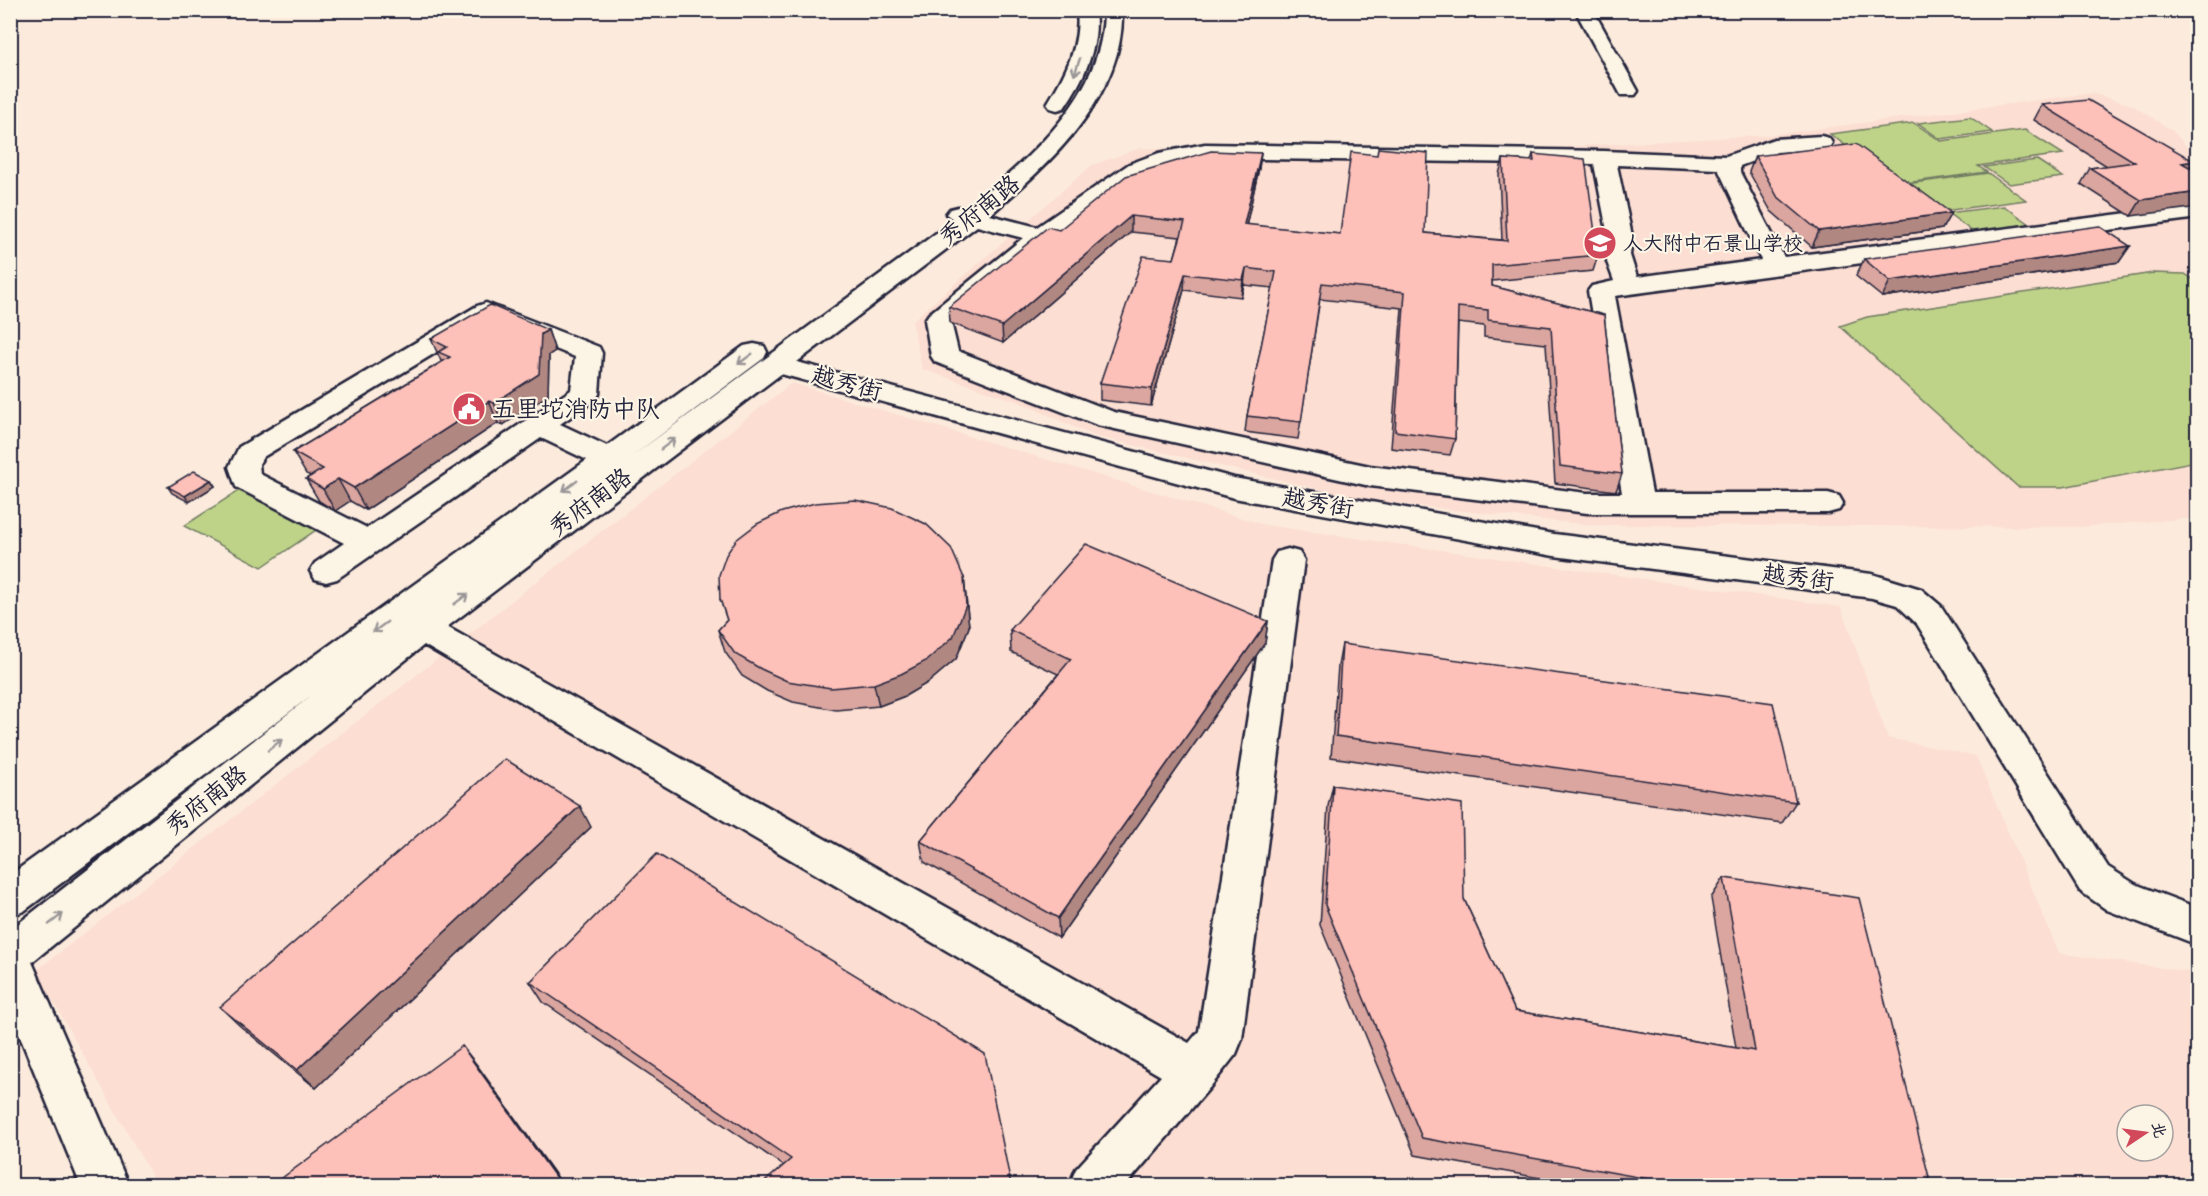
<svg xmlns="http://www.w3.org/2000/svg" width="2208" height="1196" font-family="Caveat,'LXGW WenKai TC',sans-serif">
  <rect width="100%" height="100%" fill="#fcebdc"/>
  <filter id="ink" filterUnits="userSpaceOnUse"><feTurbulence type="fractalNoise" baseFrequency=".0167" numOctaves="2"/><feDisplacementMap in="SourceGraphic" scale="12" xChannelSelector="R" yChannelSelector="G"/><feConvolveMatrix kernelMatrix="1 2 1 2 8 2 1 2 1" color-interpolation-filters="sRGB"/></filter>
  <g filter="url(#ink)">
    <g fill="#fcded2" fill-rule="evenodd">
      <path d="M2092 93 2132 105 2173 131 2197 159V518L2078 527 1588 525 1364 500 1094 436 1019 402 922 369 912 321 1092 165 1141 148 1471 152 1770 135Z"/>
      <path d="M792 383 1265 525 1841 607 1888 738 1976 756 2059 953 2197 973V1185H157L36 971ZM2127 1115H2163V1151H2127Z"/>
    </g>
    <g fill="#bed388" stroke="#707a62" stroke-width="1.5">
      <path d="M1970 117 1992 132 1940 139 1918 123Z"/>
      <path d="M1914 123 1941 141 2025 130 2063 154 1978 166 1987 172 1898 184 1830 134Z"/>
      <path d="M2037 160 2063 177 2009 184 1984 167Z"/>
      <path d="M1988 173 2026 200 1936 212 1899 185Z"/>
      <path d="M2004 206 2030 224 1973 232 1948 213Z"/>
      <path d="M2153 273 2185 274 2197 282V461L2063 487H2018L1840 326 1867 317Z"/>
      <path d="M241 489 319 528 262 567 184 526Z"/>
    </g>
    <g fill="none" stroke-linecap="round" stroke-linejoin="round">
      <defs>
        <g id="minor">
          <path d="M1077 10H1095C1100 47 1084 79 1064 108L1057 110 1050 108 1047 104C1065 75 1081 45 1077 10Z"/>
          <path d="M1104 10H1122C1125 97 1050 163 990 215L1037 227 1129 164 1159 153 1205 144 1604 151 1726 156 1774 139 1821 136 1829 138 1832 143 1829 148 1777 152 1740 166V172L1784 257 2198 204V218L1615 296 1652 493H1828L1839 496 1843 503 1839 510 1828 513H1587L1370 486 1097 425 935 362 931 356 925 320 929 314 1023 238 977 226 797 362 1234 478 1554 534 1872 574 1921 589 1941 606 2108 867 2135 884 2198 908V945L2107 910 2080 891 1917 624 1897 605 1872 598 1554 556 1234 498 781 374 447 627 1189 1043 1199 1031 1272 560 1277 552 1288 549 1299 552 1304 560 1242 1039 1236 1054 1211 1086 1125 1186H1069L1076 1169 1161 1076 424 645 32 962 129 1186H81L10 1012V930L312 695 24 911 10 916V875L587 460 541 438 337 579 326 582 315 579 310 571 315 563 344 543 236 487 229 467 239 447 477 306 486 303 599 347 602 353 599 394 595 400 560 424 607 446 744 346 754 344 764 346 767 352 764 358 631 457 954 220 946 214 950 209 958 207 968 209C1029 158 1104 97 1104 10ZM1205 158 1594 164 1608 236 1607 262 1614 281 1592 286 1588 291 1622 493H1587L1370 466 1114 412 958 351 951 322 1049 240 1145 174 1172 164ZM1617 165 1718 169 1761 260 1637 277 1630 255 1632 236ZM488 321 575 357 571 390 367 528 260 474 259 464 263 457Z"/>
          <path d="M1575 10H1593L1638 91 1635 95H1621Z"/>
        </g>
      </defs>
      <use href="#minor" stroke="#22223b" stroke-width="5"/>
      <use href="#minor" fill="#fcf5e5" fill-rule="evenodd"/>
    </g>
    <g fill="#daa69f" stroke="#22223b" stroke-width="1.5">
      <path d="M2042 105 2190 168 2131 216 2081 184 2090 168 2107 166 2034 120Z"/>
      <path d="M1261 153 1259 168 1246 225 1340 234 1425 233 1502 240 1499 174 1503 159 1531 161 1533 154 1598 255 1593 271 1492 281V286L1604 315 1622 474 1616 491 1555 483 1546 344 1484 337V326L1458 323 1455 439 1450 455 1391 448 1402 308 1320 299 1298 439 1245 432 1247 416 1273 288 1244 285 1241 297 1184 290 1151 406 1100 400V383L1174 259 1180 237 1131 232 1003 343 950 323 949 307 1059 230Z"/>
      <path d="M1755 156 1951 213 1942 229 1812 247 1771 211 1749 172Z"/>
      <path d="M2130 246 2119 262 1882 297 1856 276 1864 259Z"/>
      <path d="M548 330 555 351 549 355 548 395 503 425 498 423 366 510 350 501 335 511 319 501 306 479 311 476 306 474 293 452 443 361H441L431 339Z"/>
      <path d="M211 480 215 486 189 502 172 493 168 487Z"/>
      <path d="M964 578 969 627 956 659 929 682 905 696 879 706 836 710 793 702 767 691 742 676 725 652 718 630 727 620 720 599Z"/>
      <path d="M1268 621 1265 643 1059 938 924 862 920 841 1058 674 1011 652 1010 630Z"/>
      <path d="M1342 644 1796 802 1782 823 1331 757 1338 666Z"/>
      <path d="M1333 785 1464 899 1515 1011 1736 1048 1711 898 1724 878 1931 1185H1578L1415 1155 1320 925 1328 806Z"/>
      <path d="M591 827 316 1088 240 1026 220 1007Z"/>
      <path d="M530 982 1011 1185 784 1166 543 1002Z"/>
    </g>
    <g fill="#b18782" stroke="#22223b" stroke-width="1.5">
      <path d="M1261 153 1259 168 1243 240 1244 224Z"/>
      <path d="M2194 161 2184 177 2182 163Z"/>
      <path d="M2198 192V207L2131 216 2141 200Z"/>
      <path d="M1951 213 1942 229 1812 247 1819 231Z"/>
      <path d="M1131 216V232L1003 343 1002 326Z"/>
      <path d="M2130 246 2119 262 1882 297 1890 281Z"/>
      <path d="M1246 268 1244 285 1241 297 1243 280Z"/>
      <path d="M1185 274 1184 290 1151 406 1152 389Z"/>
      <path d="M548 330 555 351 549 355 548 395 503 425 494 403 541 334Z"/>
      <path d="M489 401 498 423 366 510 354 488Z"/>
      <path d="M338 479 350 501 335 511 323 489Z"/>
      <path d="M211 480 215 486 189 502 185 496Z"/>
      <path d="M964 578 969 627 956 659 929 682 905 696 879 706 874 684Z"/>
      <path d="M1268 621 1265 643 1059 938 1058 918Z"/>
      <path d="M580 806 591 827 316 1088 297 1070Z"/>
      <path d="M462 1046 477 1065 563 1185H561Z"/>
    </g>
    <g fill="#fdc1b9" stroke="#22223b" stroke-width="1.5">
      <path d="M2088 100 2194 161 2182 163 2198 172V177H2194L2198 179V192L2141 200 2090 168 2135 162 2042 105Z"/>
      <path d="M1856 144 1951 213 1819 231 1777 196 1755 156Z"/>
      <path d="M1378 148 1428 153 1425 233 1507 241 1503 159 1534 161 1533 154 1585 159 1598 255 1492 265V286L1604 315 1622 474 1560 466 1551 327 1488 320V310L1458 307 1455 439 1395 431 1405 292 1322 283 1301 422 1247 416 1276 272 1246 268 1243 280 1185 274 1152 389 1100 383 1143 256 1174 259 1185 222 1131 216 1002 326 949 307 1048 227 1059 230 1126 176 1211 151 1261 153 1244 224 1340 234 1351 152 1377 155Z"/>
      <path d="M2099 226 2130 246 1890 281 1864 259Z"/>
      <path d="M490 305 548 330 541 334 539 374 494 403 489 401 354 488 338 479 323 489 306 479 323 469 293 452 450 357 438 352 447 347 431 339Z"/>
      <path d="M194 471 211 480 185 496 168 487Z"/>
      <path d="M855 500 892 508 926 524 951 548 964 578 966 605 953 637 926 661 901 674 874 684 831 688 787 681 761 669 735 654 718 630 727 620 720 599 719 575 726 555 736 540 757 524 782 512 815 503Z"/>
      <path d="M1086 544 1268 621 1058 918 920 841 1071 659 1010 630Z"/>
      <path d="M1342 644 1773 703 1796 802 1336 736Z"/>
      <path d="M505 759 580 806 297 1070 220 1007Z"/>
      <path d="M1333 785 1462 804 1464 899 1515 1011 1755 1051 1724 878 1859 898 1931 1185H1682L1422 1138 1325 905Z"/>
      <path d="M657 854 985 1054 1011 1185H761L791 1159 530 982Z"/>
      <path d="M462 1046 561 1185H286L282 1178Z"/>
    </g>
    <defs><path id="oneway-shaft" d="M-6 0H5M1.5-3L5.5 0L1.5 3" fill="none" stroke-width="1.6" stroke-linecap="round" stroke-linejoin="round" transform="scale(1.5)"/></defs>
    <g stroke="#9a9698">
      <use href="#oneway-shaft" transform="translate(1077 67) rotate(109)"/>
      <use href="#oneway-shaft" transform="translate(745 359) rotate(144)"/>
      <use href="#oneway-shaft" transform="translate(668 444) rotate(-37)"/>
      <use href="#oneway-shaft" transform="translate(570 486) rotate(144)"/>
      <use href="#oneway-shaft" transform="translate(461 599) rotate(-37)"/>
      <use href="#oneway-shaft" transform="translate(380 627) rotate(144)"/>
      <use href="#oneway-shaft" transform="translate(275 745) rotate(-38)"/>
      <use href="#oneway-shaft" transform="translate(56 919) rotate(-38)"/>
    </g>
  </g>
  <defs>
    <symbol id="school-disc" viewBox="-11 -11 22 22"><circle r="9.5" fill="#d1495b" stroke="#fcf5e5"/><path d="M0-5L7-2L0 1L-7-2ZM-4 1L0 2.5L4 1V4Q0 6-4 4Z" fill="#fff"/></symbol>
    <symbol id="civic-disc" viewBox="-11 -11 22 22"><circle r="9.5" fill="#d1495b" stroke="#fcf5e5"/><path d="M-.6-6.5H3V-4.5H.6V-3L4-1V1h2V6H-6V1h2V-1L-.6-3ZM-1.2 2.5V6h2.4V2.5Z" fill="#fff"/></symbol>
  </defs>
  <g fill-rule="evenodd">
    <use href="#school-disc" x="1581" y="224" width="38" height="38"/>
    <use href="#civic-disc" x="450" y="390" width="38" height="38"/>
  </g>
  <g text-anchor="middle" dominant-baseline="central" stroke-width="4.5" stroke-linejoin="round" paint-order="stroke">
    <g font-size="20" fill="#22223b" stroke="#fcf5e5" text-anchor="start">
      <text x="1623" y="243">人大附中石景山学校</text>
    </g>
    <g font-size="24" fill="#22223b" stroke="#fcf5e5">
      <text transform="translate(979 210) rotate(-39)">秀府南路</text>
      <text transform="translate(847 383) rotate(15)">越秀街</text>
      <text transform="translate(590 502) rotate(-37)">秀府南路</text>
      <text transform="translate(1318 503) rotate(10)">越秀街</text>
      <text transform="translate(1798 577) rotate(7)">越秀街</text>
      <text transform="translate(206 800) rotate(-38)">秀府南路</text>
    </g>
    <g font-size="24" fill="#22223b" stroke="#fcf5e5" text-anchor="start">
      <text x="492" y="409">五里坨消防中队</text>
    </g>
  </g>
  <rect width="2208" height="1196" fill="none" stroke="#fcf5e5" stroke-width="36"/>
  <rect x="18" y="18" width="2172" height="1160" fill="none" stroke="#22223b" stroke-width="2" filter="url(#ink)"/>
  <g transform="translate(2145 1133) rotate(77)"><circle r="28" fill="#fcf5e5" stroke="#a5a1a1" stroke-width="1.5"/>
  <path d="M0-4.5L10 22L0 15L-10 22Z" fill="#d1495b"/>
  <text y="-9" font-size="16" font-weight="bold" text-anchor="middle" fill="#22223b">北</text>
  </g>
</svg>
